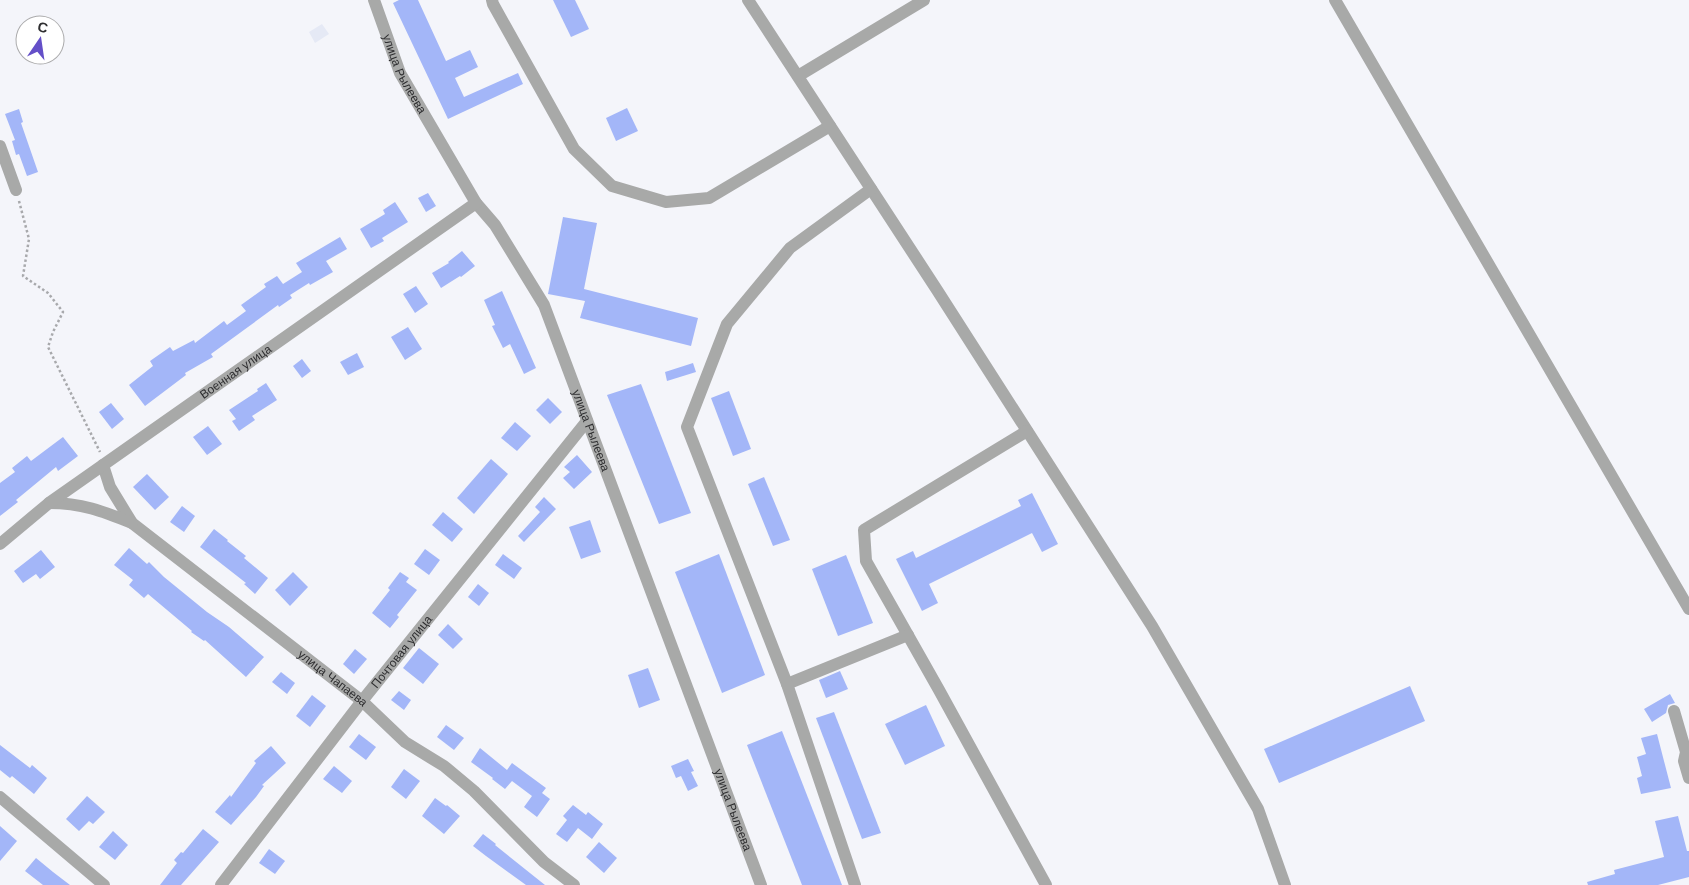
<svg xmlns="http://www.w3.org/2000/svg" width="1689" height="885" font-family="Helvetica,sans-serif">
  <rect width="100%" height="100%" fill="#f4f5fa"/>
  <path fill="#e5e9f5" d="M322 24 329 34 315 43 309 32Z"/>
  <g fill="#a3b6f8">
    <path d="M399 0H418L446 61 470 50 478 67 455 78 464 97 518 73 523 84 448 119 393 3Z"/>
    <path d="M553 0H575L589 29 571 37Z"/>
    <path d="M627 108 638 131 616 141 606 118Z"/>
    <path d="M19 109 23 122 21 123 38 172 27 176 19 154 16 155 12 141 15 140 5 114Z"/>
    <path d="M428 193 436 206 426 212 418 198Z"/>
    <path d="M395 202 408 222 382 238 384 241 371 248 360 229 385 214 383 210Z"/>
    <path d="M563 217 597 223 584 289 698 318 691 346 580 318 585 301 548 294Z"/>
    <path d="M340 237 347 249 326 261 333 272 310 285 309 283 290 295 292 298 279 307 278 305 248 327 211 354 213 357 185 373 186 375 145 406 129 385 153 366 150 361 170 347 173 351 194 340 195 343 224 321 227 325 246 311 241 305 266 287 264 284 277 276 283 284 302 272 296 263Z"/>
    <path d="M462 251 475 266 461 277 460 276 441 288 432 273 449 263 448 262Z"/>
    <path d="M416 286 428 304 415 313 403 294Z"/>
    <path d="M502 291 536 368 524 374 510 344 503 348 492 326 495 325 484 300Z"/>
    <path d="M408 327 422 349 405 360 391 337Z"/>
    <path d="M357 353 364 367 348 375 340 362Z"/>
    <path d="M302 359 311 371 302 378 293 366Z"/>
    <path d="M693 363 696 372 667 381 665 372Z"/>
    <path d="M266 383 277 400 252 416 255 420 239 431 232 421 236 419 229 410 258 391 257 389Z"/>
    <path d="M641 384 691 513 659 524 607 395Z"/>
    <path d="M729 391 751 449 733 456 711 398Z"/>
    <path d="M548 398 562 412 550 424 536 410Z"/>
    <path d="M111 403 124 419 112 429 99 412Z"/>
    <path d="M515 422 531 436 517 451 501 438Z"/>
    <path d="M208 426 222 444 207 455 193 437Z"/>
    <path d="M63 437 78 456 58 471 56 467 16 500 18 502 0 516V483L15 472 12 468 27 456 31 461Z"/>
    <path d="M577 455 592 472 574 489 563 478 570 472 564 467Z"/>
    <path d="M491 459 508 474 474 514 457 498Z"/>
    <path d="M147 474 169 497 155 510 133 487Z"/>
    <path d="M764 477 790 540 773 546 748 484Z"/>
    <path d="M1032 493 1058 544 1042 552 1032 533 929 584 938 603 922 611 896 559 913 551 916 558 1021 506 1018 500Z"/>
    <path d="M544 497 556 509 524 542 518 536 540 512 535 507Z"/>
    <path d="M182 506 195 516 184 532 170 522Z"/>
    <path d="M443 512 463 529 452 542 432 525Z"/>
    <path d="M590 520 601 552 581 559 569 527Z"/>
    <path d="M214 529 228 540 227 541 246 556 244 558 268 578 255 594 244 584 246 583 200 547Z"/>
    <path d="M129 548 147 564 149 562 164 577 207 612 229 627 264 657 246 677 205 640 204 641 191 632 192 631 148 594 144 598 129 585 133 580 114 565Z"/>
    <path d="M425 549 440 560 429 575 414 564Z"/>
    <path d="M41 550 55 567 40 579 36 574 23 583 14 571Z"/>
    <path d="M503 554 522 568 514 579 495 565Z"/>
    <path d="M719 554 765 675 722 693 675 572Z"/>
    <path d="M846 555 873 623 838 636 812 569Z"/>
    <path d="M293 572 308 587 290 606 275 590Z"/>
    <path d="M400 572 409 578 406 582 417 590 397 615 399 617 390 628 372 613 390 590 388 588Z"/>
    <path d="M478 584 489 593 479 606 468 597Z"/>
    <path d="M448 624 463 639 453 649 438 635Z"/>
    <path d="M419 648 439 664 423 684 403 668Z"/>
    <path d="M355 649 367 659 354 674 343 664Z"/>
    <path d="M648 668 660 700 639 708 628 675Z"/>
    <path d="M840 671 848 689 826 698 819 680Z"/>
    <path d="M281 672 295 683 287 694 272 682Z"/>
    <path d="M1410 686 1425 721 1279 783 1264 749Z"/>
    <path d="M399 691 411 700 404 710 391 700Z"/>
    <path d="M1670 694 1675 703 1668 705 1666 713 1652 722 1644 709Z"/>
    <path d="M312 695 326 706 310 727 296 716Z"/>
    <path d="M926 705 945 746 905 765 885 724Z"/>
    <path d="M834 712 881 833 862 839 816 718Z"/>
    <path d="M446 725 464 738 454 750 437 737Z"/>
    <path d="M782 731 842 885H802L747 745Z"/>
    <path d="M359 734 376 747 366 760 349 747Z"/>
    <path d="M1657 734 1671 788 1641 794 1637 778 1642 776 1637 757 1646 754 1641 738Z"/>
    <path d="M0 745 30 768 32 765 47 778 34 794 12 776 10 778 0 770Z"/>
    <path d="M271 746 286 763 262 785 264 786 256 797 231 825 215 812 230 795 231 797 256 763 254 761Z"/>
    <path d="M480 748 507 770 512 763 546 788 542 793 550 799 537 817 524 807 532 796 512 781 505 789 492 779 493 778 471 762Z"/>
    <path d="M688 759 694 771 691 772 698 786 688 791 681 776 676 778 671 766Z"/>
    <path d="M334 766 352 781 342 793 323 779Z"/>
    <path d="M404 769 420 781 406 799 391 787Z"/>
    <path d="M87 796 105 812 93 824 89 821 79 831 66 819Z"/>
    <path d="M435 798 446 806 447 805 460 816 444 834 422 816Z"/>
    <path d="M573 805 586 815 588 812 603 824 592 839 578 828 567 842 556 834 567 820 563 816Z"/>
    <path d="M1678 816 1687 851H1689V877L1658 885H1588L1587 882 1615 874 1614 870 1664 857 1655 821Z"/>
    <path d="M0 826 17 841 0 861Z"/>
    <path d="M203 829 219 842 181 885H160L177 863 174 860 181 852 183 853Z"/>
    <path d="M113 831 128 845 115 860 99 847Z"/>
    <path d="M483 834 496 844 495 845 545 885H526L486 856 473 846Z"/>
    <path d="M599 842 617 858 604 873 586 857Z"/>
    <path d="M269 849 285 861 275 874 259 863Z"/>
    <path d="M36 858 53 872 70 885H43L25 871Z"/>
  </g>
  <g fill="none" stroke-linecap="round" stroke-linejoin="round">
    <path stroke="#a8a9ac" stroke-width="2.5" stroke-dasharray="2.5 2.5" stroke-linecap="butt" d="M19 201 29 239 23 276 48 293 63 312 53 332 48 347 100 452"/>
    <g stroke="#a8a9a8" stroke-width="12">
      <path id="s1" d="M374 0 400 73 476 203 495 225 544 305 761 885"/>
      <path d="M492 0 493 4 574 149 612 186 666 202 709 198 830 126"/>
      <path d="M748 0 937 290 1152 626 1258 809 1285 885"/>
      <path d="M1335 0 1689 609"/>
      <path d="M798 76 924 0"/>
      <path d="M0 146 16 190"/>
      <path d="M1027 431 864 530 866 561 939 690 1046 885"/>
      <path id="s2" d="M103 465 110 487 132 523 362 701 405 742 444 766 474 791 544 862 574 885"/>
      <path d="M49 503C82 503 102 511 132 523"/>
      <path id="s3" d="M0 544 49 503 476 203"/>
      <path d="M787 684 908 635"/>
      <path d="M1674 711 1686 752 1684 761 1689 778"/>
      <path d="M0 797 104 885"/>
      <path id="s4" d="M221 885 362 701 587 421"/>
      <path d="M855 885 787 684 687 427 727 324 790 248 871 189"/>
    </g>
  </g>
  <g text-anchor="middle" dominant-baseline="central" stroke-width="4" stroke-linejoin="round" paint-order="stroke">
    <g font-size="12" fill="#2e2e30" stroke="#fff">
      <text stroke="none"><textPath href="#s1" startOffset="80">улица Рылеева</textPath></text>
      <text stroke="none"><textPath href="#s3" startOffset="292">Военная улица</textPath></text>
      <text stroke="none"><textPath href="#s1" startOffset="485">улица Рылеева</textPath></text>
      <text stroke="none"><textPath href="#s4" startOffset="295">Почтовая улица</textPath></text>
      <text stroke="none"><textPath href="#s2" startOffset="319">улица Чапаева</textPath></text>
      <text stroke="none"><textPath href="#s1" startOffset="890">улица Рылеева</textPath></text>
    </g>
  </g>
  <g transform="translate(40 40) rotate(13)"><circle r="24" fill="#ffffff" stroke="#ababac"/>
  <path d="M0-4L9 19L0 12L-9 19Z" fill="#644fc8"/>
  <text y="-8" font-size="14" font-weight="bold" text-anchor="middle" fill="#2e2e30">С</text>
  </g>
</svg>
